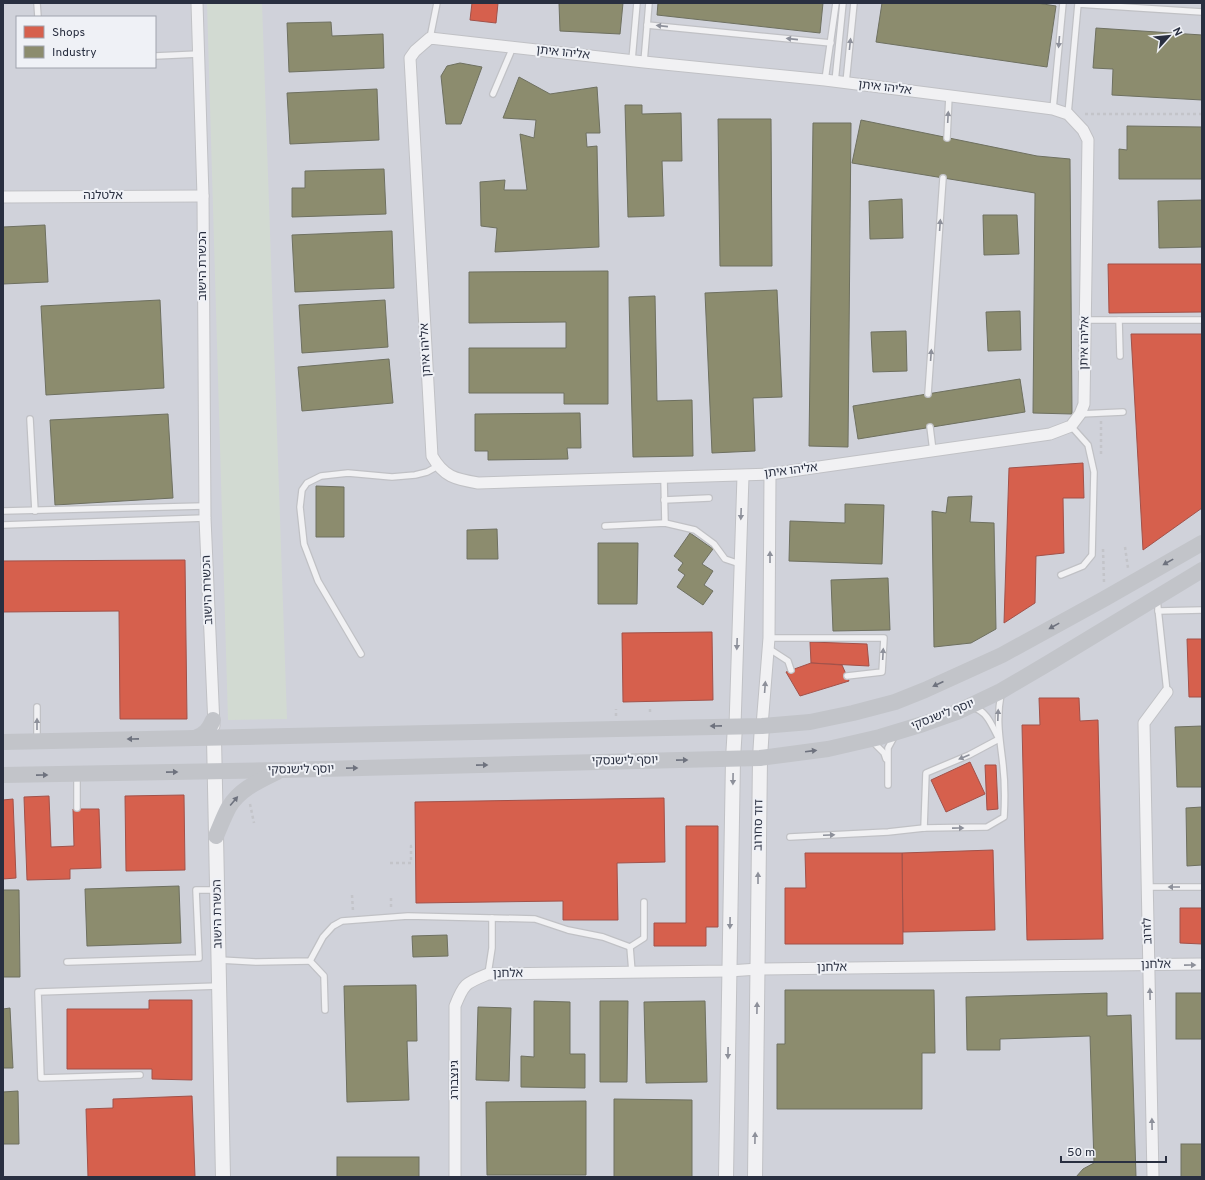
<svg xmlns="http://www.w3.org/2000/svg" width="1205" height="1180" font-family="Overpass,'Noto Sans Hebrew',sans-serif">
  <rect width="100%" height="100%" fill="#e2e3e7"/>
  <path fill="#d0d2da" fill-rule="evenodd" d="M3 3H1202V1177H3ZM17 17H155V67H17Z"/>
  <path fill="#d2dad2" d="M207 3H262L287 719 228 720Z"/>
  <g fill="#d6604d" stroke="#a25149">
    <path d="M472 3H498L496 23 470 20Z"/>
    <path d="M1108 264H1202V312L1109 313Z"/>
    <path d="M1131 334H1202V508L1143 550Z"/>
    <path d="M1083 463 1084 498H1063L1064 553 1036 556 1035 603 1004 623 1009 468Z"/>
    <path d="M185 560 187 719H120L119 611 3 612V561Z"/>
    <path d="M712 632 713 700 623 702 622 633Z"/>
    <path d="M1187 639H1202V697H1189Z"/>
    <path d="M810 642 867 644 869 666 811 663Z"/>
    <path d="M811 663 842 665 849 681 800 696 786 672Z"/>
    <path d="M1039 698H1079L1080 721 1098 720 1103 939 1027 940 1022 725H1040Z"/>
    <path d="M970 762 985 794 946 812 931 780Z"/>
    <path d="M985 765H996L998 809 987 810Z"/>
    <path d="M184 795 185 870 126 871 125 796Z"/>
    <path d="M49 796 51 847 74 846 73 809H99L101 868 70 869V879L27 880 24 797Z"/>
    <path d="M664 798 665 862 617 863 618 920H563V901L416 903 415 802Z"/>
    <path d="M13 799 16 878 3 879V800Z"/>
    <path d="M686 826H718V927H706V946H654V923H686Z"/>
    <path d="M993 850 995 930 903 932 902 853Z"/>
    <path d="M805 853H902L903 944H785V888H806Z"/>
    <path d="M1180 908H1202V944L1180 943Z"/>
    <path d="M149 1000H192V1080L152 1079V1069H67V1009H149Z"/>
    <path d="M192 1096 195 1177H88L86 1109 113 1108V1099Z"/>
  </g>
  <g fill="#8c8c6e" stroke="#6e7060">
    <path d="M559 3H623L620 34 560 31Z"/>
    <path d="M658 3H823L820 33 657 15Z"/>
    <path d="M882 3H1037L1056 6 1047 67 876 42Z"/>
    <path d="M331 22 332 36 383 34 384 68 289 72 287 23Z"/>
    <path d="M1096 28 1202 35V100L1112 95 1113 69 1093 68Z"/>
    <path d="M460 63 482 67 461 124H446L441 76 447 66Z"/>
    <path d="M519 77 550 94 597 87 600 133H586L587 147 597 146 599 247 495 252 497 228 481 226 480 182 505 180 504 190H527L520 134 534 138 536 120 503 118Z"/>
    <path d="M377 89 379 140 290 144 287 93Z"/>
    <path d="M625 105H642V114L681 113 682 161H662L664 216 628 217Z"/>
    <path d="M718 119H771L772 266H720Z"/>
    <path d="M861 120 1037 156 1070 159 1072 414 1033 413 1035 193 852 163Z"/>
    <path d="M813 123H851L848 447 809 446Z"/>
    <path d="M1127 126 1202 127V179H1119V149L1127 150Z"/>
    <path d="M384 169 386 214 292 217V188H305V171Z"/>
    <path d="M902 199 903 238 870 239 869 201Z"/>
    <path d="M1202 200V247L1159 248 1158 201Z"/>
    <path d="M983 215H1017L1019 254 984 255Z"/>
    <path d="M45 225 48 282 3 284V227Z"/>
    <path d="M392 231 394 288 295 292 292 235Z"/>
    <path d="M608 271V404H564V393H469V348H566V322L469 323V272Z"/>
    <path d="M777 290 782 397 753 398 755 451 712 453 705 293Z"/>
    <path d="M655 296 657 401 692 400 693 456 633 457 629 297Z"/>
    <path d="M160 300 164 388 46 395 41 306Z"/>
    <path d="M385 300 388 347 302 353 299 305Z"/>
    <path d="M1020 311 1021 350 988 351 986 312Z"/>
    <path d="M906 331 907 371 873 372 871 332Z"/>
    <path d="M389 359 393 403 302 411 298 367Z"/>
    <path d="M1020 379 1025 412 858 439 853 406Z"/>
    <path d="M580 413 581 448H567L568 459 488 460V451H475V414Z"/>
    <path d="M168 414 173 498 55 505 50 420Z"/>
    <path d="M316 486 344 487V537H316Z"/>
    <path d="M972 496 970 522 994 523 996 629 971 643 934 647 932 511 946 513 948 497Z"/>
    <path d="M845 504 884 505 882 564 789 561 790 521 845 523Z"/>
    <path d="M497 529 498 559H467V530Z"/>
    <path d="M690 533 713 549 702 564 713 571 704 585 713 591 703 605 677 587 685 575 678 570 683 563 674 556Z"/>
    <path d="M598 543H638L637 604H598Z"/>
    <path d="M888 578 890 630 833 631 831 580Z"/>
    <path d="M1202 726V787H1177L1175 727Z"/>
    <path d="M1202 807V865L1187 866 1186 808Z"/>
    <path d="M179 886 181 943 87 946 85 889Z"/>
    <path d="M3 890H19L20 977H3Z"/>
    <path d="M447 935 448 956 413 957 412 936Z"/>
    <path d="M416 985 417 1041H407L409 1100 347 1102 344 986Z"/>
    <path d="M785 990H934L935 1053H922V1109H777V1044H785Z"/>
    <path d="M1107 993V1016L1131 1015 1136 1177H1076L1083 1169 1094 1163 1090 1036 1000 1039V1050H967L966 997Z"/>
    <rect x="1176" y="993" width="26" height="46"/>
    <path d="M534 1001 570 1002V1054H585V1088L521 1087V1056L534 1057Z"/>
    <path d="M600 1001H628L627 1082H600Z"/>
    <path d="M705 1001 707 1082 646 1083 644 1002Z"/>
    <path d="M478 1007 511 1008 509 1081 476 1080Z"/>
    <path d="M10 1008 13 1068H3V1009Z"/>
    <path d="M18 1091 19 1144H3V1092Z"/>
    <path d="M614 1099 692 1100V1177H614Z"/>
    <path d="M586 1101V1175H487L486 1102Z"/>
    <rect x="1181" y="1144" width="21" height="33"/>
    <rect x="337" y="1157" width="82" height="20"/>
  </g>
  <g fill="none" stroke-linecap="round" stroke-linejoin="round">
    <defs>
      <g id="service">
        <path d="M37 3 38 17"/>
        <path d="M647 25 831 43"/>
        <path d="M430 38 437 3"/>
        <path d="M155 56 199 54"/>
        <path d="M632 60 637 3"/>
        <path d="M644 62 649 3"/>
        <path d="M825 80 836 3"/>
        <path d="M835 82 843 3"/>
        <path d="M846 83 854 3"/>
        <path d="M493 94 513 47"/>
        <path d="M1053 109 1063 3"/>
        <path d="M1068 114 1078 4 1202 12"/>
        <path d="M947 138 949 96"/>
        <path d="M1085 320H1119L1120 356"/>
        <path d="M1119 320H1202"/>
        <path d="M928 394 943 178"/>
        <path d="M1080 414 1123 412"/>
        <path d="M30 419 35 511"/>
        <path d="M930 427 933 451"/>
        <path d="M664 478 665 523"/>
        <path d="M664 500 709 498"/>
        <path d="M3 511 204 506"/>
        <path d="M3 525 205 518"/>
        <path d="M605 526 665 523 695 530 714 544 725 559 740 564"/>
        <path d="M1061 575 1083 566 1092 555 1094 472 1088 445 1071 426"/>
        <path d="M1157 599 1167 692"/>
        <path d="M1158 611 1202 610"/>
        <path d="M769 638H884L882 672 847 676"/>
        <path d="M768 648 788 661 791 670"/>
        <path d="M361 654 318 581 304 544 300 507 302 490 307 483 321 476 348 473 392 477 415 475 427 472 438 466"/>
        <path d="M974 708C987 711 992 726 998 737"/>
        <path d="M999 739 969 755 926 773 924 828 987 827 1004 817C1005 800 1005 782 1003 765 1000 738 996 721 1001 694"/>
        <path d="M37 741V707"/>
        <path d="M872 741 884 753 886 759"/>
        <path d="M77 774V808"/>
        <path d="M888 785V748L894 737"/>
        <path d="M790 837 888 832 924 828"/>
        <path d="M1147 887H1202"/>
        <path d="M630 947 644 938V902"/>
        <path d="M630 947 632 972"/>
        <path d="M220 960 256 962 310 961 323 937 333 926 342 921 408 916 535 919 568 930 603 937 630 947"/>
        <path d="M310 961 324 976 325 1010"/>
        <path d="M67 962 199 958 196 890H217"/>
        <path d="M488 974 492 948V918"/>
        <path d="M140 1075 41 1078 38 992 219 986"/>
      </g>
      <g id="minor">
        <path d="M197 3 203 196 205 518 214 726"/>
        <path d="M430 38 644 62 825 80 1053 109 1068 114 1083 130 1088 140 1084 404 1080 414 1071 426 1050 434 770 474 478 483C455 479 444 477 432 456L410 58 415 51Z"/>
        <path d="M3 197 203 196"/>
        <path d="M735 726 743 476"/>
        <path d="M762 726 769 638 770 474"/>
        <path d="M455 1177V1006C464 983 466 983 488 974L729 971 758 969 1202 964"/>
        <path d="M1153 1177 1144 723 1167 692"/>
      </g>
      <g id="tertiary">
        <path d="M214 738 223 1177"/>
        <path d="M726 1177 733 759 735 726"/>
        <path d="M755 1177 760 758 762 726"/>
      </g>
    </defs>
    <use href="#service" stroke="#c0c1c5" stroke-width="8"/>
    <use href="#minor" stroke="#c0c1c5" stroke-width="13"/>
    <use href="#tertiary" stroke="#c0c1c5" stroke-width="16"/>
    <g stroke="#c3c4c9" stroke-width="2.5" stroke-dasharray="3 3" stroke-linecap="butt">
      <path d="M1085 114H1202"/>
      <path d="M1101 421V456"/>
      <path d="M1125 547 1128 568"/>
      <path d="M1103 549 1104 582"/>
      <path d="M650 709V715"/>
      <path d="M616 716V709"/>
      <path d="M250 804 254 823"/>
      <path d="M390 863H411V846H415"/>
      <path d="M352 895 353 911"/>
      <path d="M391 898V909"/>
    </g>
    <use href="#service" stroke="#f1f1f3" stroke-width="5.5"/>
    <use href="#minor" stroke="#f1f1f3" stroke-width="11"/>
    <use href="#tertiary" stroke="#f1f1f3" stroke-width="14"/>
    <g stroke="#c2c4c9" stroke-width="16">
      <path d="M195 738C205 735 209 729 213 720"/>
      <path d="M3 742 762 726 810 722 853 713 895 702 925 690 1002 655 1104 599 1202 543"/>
      <path d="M3 775 282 770 760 758 828 749 880 737 923 724 957 712 1001 691 1052 661 1202 570"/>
      <path d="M216 836C220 827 224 816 229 807 240 789 259 781 277 772"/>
    </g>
  </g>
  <defs><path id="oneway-solid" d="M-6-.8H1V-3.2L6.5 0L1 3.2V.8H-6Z"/></defs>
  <g fill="#8d909a">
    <use href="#oneway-solid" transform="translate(662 26) rotate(-174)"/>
    <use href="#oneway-solid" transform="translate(792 39) rotate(-174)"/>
    <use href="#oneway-solid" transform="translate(1059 42) rotate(95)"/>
    <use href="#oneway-solid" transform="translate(850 44) rotate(-84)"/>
    <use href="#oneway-solid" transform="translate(948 117) rotate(-87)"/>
    <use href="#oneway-solid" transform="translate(940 225) rotate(-86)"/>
    <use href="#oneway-solid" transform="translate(931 355) rotate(-86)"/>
    <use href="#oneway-solid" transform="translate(741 514) rotate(92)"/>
    <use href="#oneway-solid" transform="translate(770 557) rotate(-90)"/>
    <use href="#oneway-solid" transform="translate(737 644) rotate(92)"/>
    <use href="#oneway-solid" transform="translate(883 654) rotate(-87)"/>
    <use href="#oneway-solid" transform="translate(765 687) rotate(-86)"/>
    <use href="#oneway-solid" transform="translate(998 715) rotate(-88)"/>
    <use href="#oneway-solid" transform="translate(37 724) rotate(-90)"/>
    <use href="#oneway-solid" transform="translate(964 757) rotate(157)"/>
    <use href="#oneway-solid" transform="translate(733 779) rotate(91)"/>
    <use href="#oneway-solid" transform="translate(958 828) rotate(-1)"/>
    <use href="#oneway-solid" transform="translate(829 835) rotate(-3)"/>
    <use href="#oneway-solid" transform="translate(758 878) rotate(-90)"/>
    <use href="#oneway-solid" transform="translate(1174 887) rotate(-180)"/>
    <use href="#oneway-solid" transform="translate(730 923) rotate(91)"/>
    <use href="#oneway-solid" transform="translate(1190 965) rotate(-1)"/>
    <use href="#oneway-solid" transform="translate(1150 994) rotate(-91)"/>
    <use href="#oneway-solid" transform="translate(757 1008) rotate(-89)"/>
    <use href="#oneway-solid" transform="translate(728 1053) rotate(91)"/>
    <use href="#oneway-solid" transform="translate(1152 1124) rotate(-91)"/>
    <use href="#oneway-solid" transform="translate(755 1138) rotate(-89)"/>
  </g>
  <g fill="#6e727e">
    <use href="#oneway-solid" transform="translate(1168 562) rotate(151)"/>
    <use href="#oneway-solid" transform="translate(1054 626) rotate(151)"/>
    <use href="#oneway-solid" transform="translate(938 684) rotate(155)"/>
    <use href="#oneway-solid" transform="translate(716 726) rotate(179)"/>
    <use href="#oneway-solid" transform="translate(133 739) rotate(179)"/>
    <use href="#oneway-solid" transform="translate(811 751) rotate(-7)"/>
    <use href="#oneway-solid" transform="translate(682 760) rotate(-1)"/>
    <use href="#oneway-solid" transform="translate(482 765) rotate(-1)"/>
    <use href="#oneway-solid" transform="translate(352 768) rotate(-1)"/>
    <use href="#oneway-solid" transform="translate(172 772) rotate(-1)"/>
    <use href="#oneway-solid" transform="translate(42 775) rotate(-1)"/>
    <use href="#oneway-solid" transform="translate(234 801) rotate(-50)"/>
  </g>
  <g text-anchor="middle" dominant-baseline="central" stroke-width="4" stroke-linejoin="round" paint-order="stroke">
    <g font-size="12" fill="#292f40" stroke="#eff1f6">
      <text transform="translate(563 53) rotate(6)">אליהו איתן</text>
      <text transform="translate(885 88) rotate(7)">אליהו איתן</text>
      <text x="103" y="196">אלטלנה</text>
      <text transform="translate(203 266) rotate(-90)">הכשרת הישוב</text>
      <text transform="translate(1085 343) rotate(-89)">אליהו איתן</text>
      <text transform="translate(426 350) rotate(-93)">אליהו איתן</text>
      <text transform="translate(791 471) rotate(-7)">אליהו איתן</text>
      <text transform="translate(208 590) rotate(-92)">הכשרת הישוב</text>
      <text transform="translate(943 715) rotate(-21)">יוסף לישנסקי</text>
      <text transform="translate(625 761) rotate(-1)">יוסף לישנסקי</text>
      <text transform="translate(301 770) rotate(-1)">יוסף לישנסקי</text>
      <text transform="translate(759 825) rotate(-89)">דוד סחרוב</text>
      <text transform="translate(218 914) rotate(-91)">הכשרת הישוב</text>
      <text transform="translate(1148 931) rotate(-92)">לזרוב</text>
      <text transform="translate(1156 965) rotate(-1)">אלחנן</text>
      <text transform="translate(832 968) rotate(-1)">אלחנן</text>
      <text transform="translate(508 974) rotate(-1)">אלחנן</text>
      <text transform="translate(455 1080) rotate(-90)">גינצבורג</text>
    </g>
  </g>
  <rect width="1205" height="1180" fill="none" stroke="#292f40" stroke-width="8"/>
  <rect x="16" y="16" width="140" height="52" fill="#eff1f6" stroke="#a0a3ad"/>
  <rect x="24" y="26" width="20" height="12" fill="#d6604d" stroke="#a0a3ad"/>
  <text x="52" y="36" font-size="12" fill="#292f40">Shops</text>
  <rect x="24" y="46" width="20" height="12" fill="#8c8c6e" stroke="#a0a3ad"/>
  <text x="52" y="56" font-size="12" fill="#292f40">Industry</text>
  <g transform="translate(1169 36) rotate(63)" stroke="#eff1f6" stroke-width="3" paint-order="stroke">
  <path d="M0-3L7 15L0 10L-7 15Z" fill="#292f40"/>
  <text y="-6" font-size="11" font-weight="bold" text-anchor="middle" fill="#292f40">N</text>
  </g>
  <path d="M1061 1156v6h105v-6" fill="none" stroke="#292f40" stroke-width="2"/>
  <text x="1067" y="1156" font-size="12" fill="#292f40" stroke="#eff1f6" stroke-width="3" paint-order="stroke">50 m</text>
</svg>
